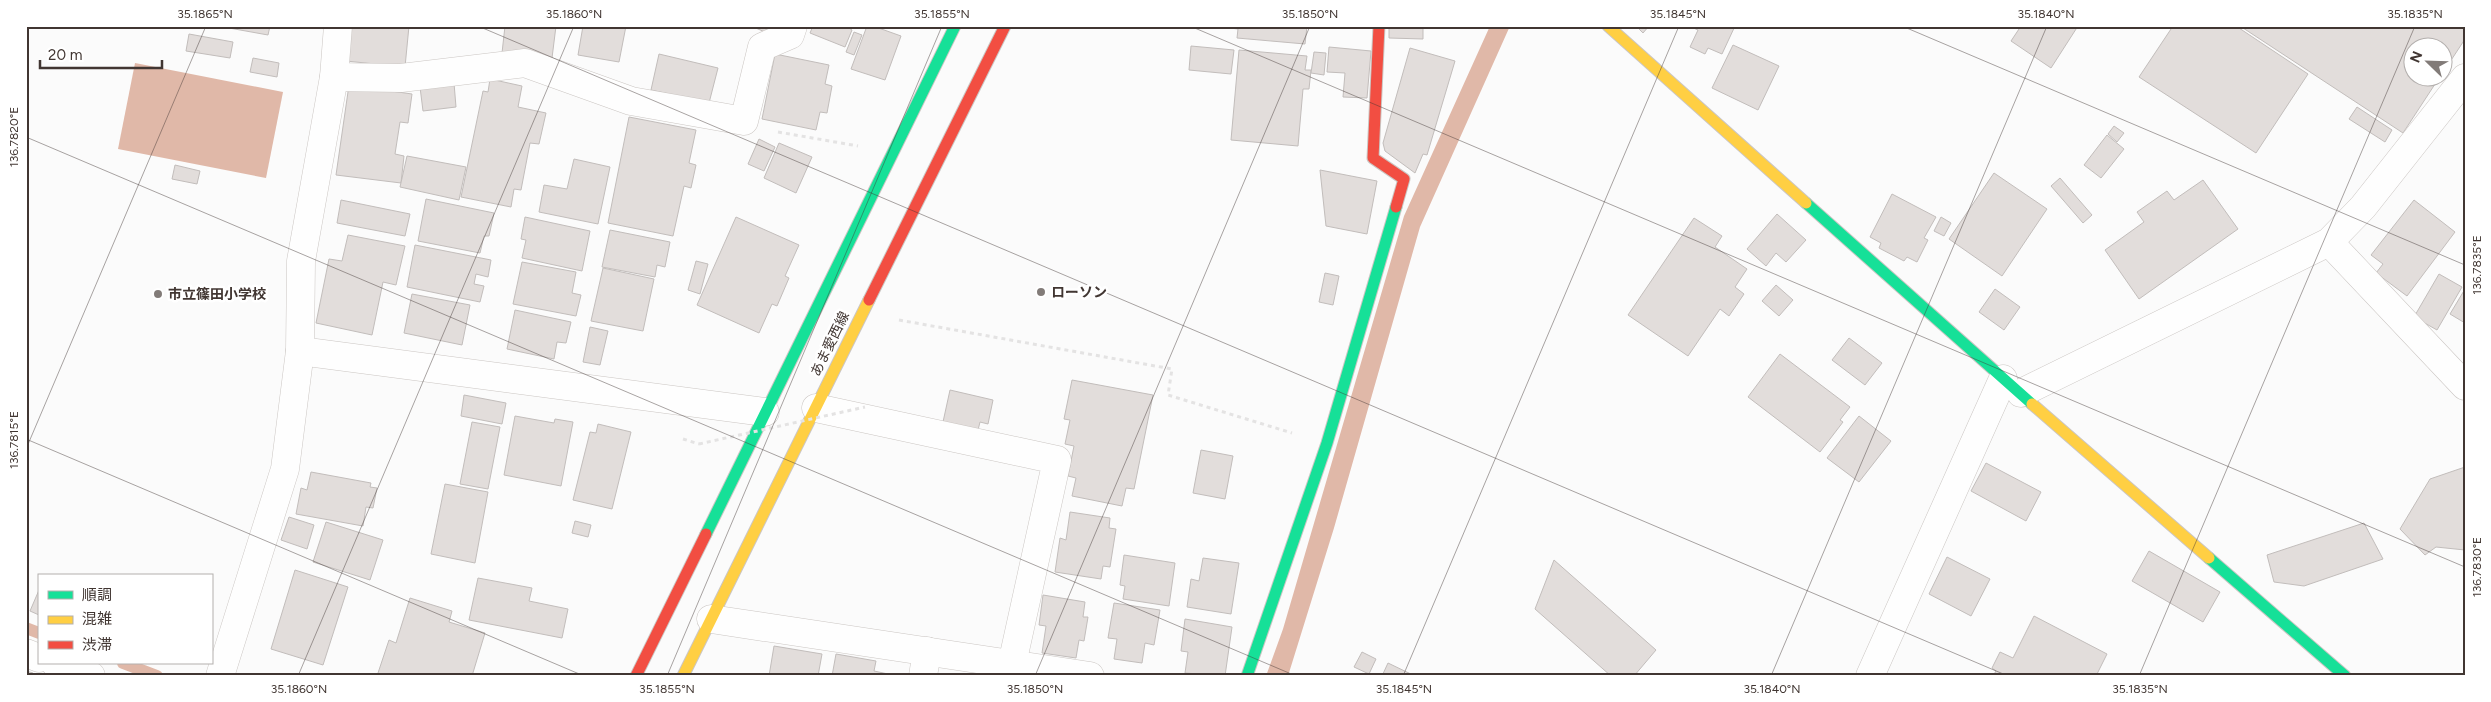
<svg xmlns="http://www.w3.org/2000/svg" width="2491" height="702" font-family="Figtree,'Noto Sans JP',sans-serif">
  <rect width="100%" height="100%" fill="#fbfbfb"/>
  <g fill="#e0b8a8">
    <path d="M1490 26H1510L1420 227 1334 528 1288 676H1266L1283 629 1404 216Z"/>
    <path d="M135 63 283 92 266 178 118 149Z"/>
  </g>
  <g fill="none" stroke-linecap="round" stroke-linejoin="round">
    <g stroke="#e0b8a8" stroke-width="12">
      <path d="M26 628 39 633"/>
      <path d="M123 663 157 676"/>
    </g>
  </g>
  <g fill="#e2dddb" stroke="#c2bdbb">
    <path d="M218 26H270L268 35Z"/>
    <path d="M349 26H409L405 67 346 61Z"/>
    <path d="M505 26H556L552 58 502 53Z"/>
    <path d="M583 26H626L619 62 578 55Z"/>
    <path d="M751 26H768L765 32Z"/>
    <path d="M813 26H846L852 30 845 47 810 33Z"/>
    <path d="M867 26H873L901 36 885 80 851 69Z"/>
    <path d="M1230 26H1307L1305 44 1237 38 1238 29 1230 28Z"/>
    <path d="M1389 26H1423V39L1389 38Z"/>
    <path d="M1636 26H1649L1643 33Z"/>
    <path d="M1689 26H1735L1722 54 1708 48 1705 54 1690 47 1698 30Z"/>
    <path d="M2021 26H2078L2051 68 2011 41Z"/>
    <path d="M2173 26H2236L2308 74 2256 153 2139 77Z"/>
    <path d="M2240 26H2465V39L2444 71V48H2414V78H2439L2403 133Z"/>
    <path d="M854 32 862 35 854 55 846 52Z"/>
    <path d="M189 34 233 42 230 58 186 51Z"/>
    <path d="M1733 45 1779 66 1758 110 1712 88Z"/>
    <path d="M1191 46 1234 50 1231 74 1189 70Z"/>
    <path d="M1329 47 1371 51 1367 98 1343 97 1345 73 1327 72Z"/>
    <path d="M1410 48 1455 61 1427 155 1423 154 1415 173 1385 151 1383 143Z"/>
    <path d="M1239 50 1307 56 1305 70H1311L1309 89H1303L1298 146 1231 140Z"/>
    <path d="M1314 52 1326 53 1324 75 1311 73Z"/>
    <path d="M659 54 718 68 709 103 651 90Z"/>
    <path d="M775 54 829 65 825 84 832 86 827 113 820 112 816 130 762 119Z"/>
    <path d="M253 58 279 63 277 77 250 72Z"/>
    <path d="M490 79 522 86 518 107 546 113 539 144 530 143 521 190 514 189 511 207 461 197 483 91 488 92Z"/>
    <path d="M454 83 456 107 423 111 420 87Z"/>
    <path d="M349 85 412 94 408 123 400 122 395 154 404 156 401 183 336 175Z"/>
    <path d="M2357 107 2392 130 2385 142 2349 119Z"/>
    <path d="M629 117 696 130 689 163 696 165 691 188 684 186 673 236 608 223Z"/>
    <path d="M2114 126 2124 133 2117 142 2108 134Z"/>
    <path d="M2107 135 2124 149 2101 178 2084 165Z"/>
    <path d="M759 139 775 147 764 171 748 164Z"/>
    <path d="M779 143 812 157 796 193 764 178Z"/>
    <path d="M407 156 466 167 459 200 400 187Z"/>
    <path d="M574 159 610 167 598 224 539 212 544 185 567 189Z"/>
    <path d="M175 165 200 171 197 184 172 179Z"/>
    <path d="M1320 170 1377 181 1367 234 1326 226Z"/>
    <path d="M1994 173 2047 209 2002 276 1949 239Z"/>
    <path d="M2060 178 2092 215 2083 223 2051 186Z"/>
    <path d="M2203 180 2238 229 2139 299 2105 250 2144 222 2137 212 2167 191 2174 200Z"/>
    <path d="M1892 194 1936 217 1924 238 1928 240 1917 262 1907 257 1904 261 1879 248 1881 243 1870 237Z"/>
    <path d="M426 199 494 213 489 236H484L480 253 418 241Z"/>
    <path d="M341 200 410 214 405 236 337 223Z"/>
    <path d="M2414 200 2455 232 2407 296 2376 273 2383 264 2371 255Z"/>
    <path d="M1777 214 1806 240 1786 262 1776 253 1766 266 1747 249Z"/>
    <path d="M525 217 590 231 582 271 522 258 526 240 521 239Z"/>
    <path d="M736 217 799 245 785 276 789 278 777 306 772 304 759 333 697 305Z"/>
    <path d="M1941 217 1951 223 1944 236 1934 231Z"/>
    <path d="M1694 218 1722 236 1715 247 1747 269 1735 287 1744 294 1729 316 1720 309 1688 356 1628 315Z"/>
    <path d="M610 230 670 242 665 267 657 265 655 277 602 267Z"/>
    <path d="M348 235 405 246 396 285 383 282 372 335 316 323 329 259 342 261Z"/>
    <path d="M415 245 491 260 488 277 476 274 474 284 484 286 480 302 407 287Z"/>
    <path d="M696 261 708 264 700 294 688 290Z"/>
    <path d="M522 262 576 272 572 293 581 295 576 316 513 304Z"/>
    <path d="M603 268 654 279 643 331 591 321Z"/>
    <path d="M1325 273 1339 276 1333 305 1319 302Z"/>
    <path d="M2439 274 2462 287 2437 330 2414 317Z"/>
    <path d="M1776 285 1793 300 1779 316 1762 301Z"/>
    <path d="M1995 289 2020 307 2004 330 1979 312Z"/>
    <path d="M2465 289V323L2450 314Z"/>
    <path d="M412 294 470 305 462 345 404 333Z"/>
    <path d="M515 310 571 322 566 343 557 342 554 359 507 349Z"/>
    <path d="M590 327 608 331 600 365 583 362Z"/>
    <path d="M1849 338 1882 363 1865 385 1832 360Z"/>
    <path d="M1780 354 1850 407 1840 420 1843 422 1820 452 1748 397Z"/>
    <path d="M1072 380 1153 395 1134 489 1126 488 1122 506 1072 496 1076 478 1068 476 1074 446 1065 444 1070 420 1064 419Z"/>
    <path d="M950 390 993 400 988 424 980 422 978 430 943 422Z"/>
    <path d="M464 395 506 403 502 424 461 416Z"/>
    <path d="M515 416 554 423 555 419 573 422 561 486 504 475Z"/>
    <path d="M1859 416 1891 441 1859 482 1827 458Z"/>
    <path d="M472 422 500 427 488 489 460 484Z"/>
    <path d="M598 424 631 432 612 509 573 500 590 432 596 433Z"/>
    <path d="M1201 450 1233 456 1225 499 1193 493Z"/>
    <path d="M1986 463 2041 492 2026 521 1971 491Z"/>
    <path d="M2465 467V550L2436 547 2425 555 2400 529 2430 479Z"/>
    <path d="M311 472 371 483 370 487 377 488 373 508 366 507 363 526 296 514 301 488 307 490Z"/>
    <path d="M445 484 488 492 475 563 431 554Z"/>
    <path d="M1070 512 1110 518 1109 528 1116 529 1110 567 1103 566 1101 579 1055 572 1060 538 1066 540Z"/>
    <path d="M289 517 314 525 307 549 281 540Z"/>
    <path d="M575 521 591 525 588 537 572 533Z"/>
    <path d="M326 522 383 540 370 580 313 562Z"/>
    <path d="M2364 523 2383 559 2304 586 2274 582 2267 555Z"/>
    <path d="M2149 551 2220 592 2203 622 2132 581Z"/>
    <path d="M1124 555 1175 563 1169 606 1123 599 1125 586 1120 585Z"/>
    <path d="M1947 557 1990 579 1971 616 1929 594Z"/>
    <path d="M1203 558 1239 563 1231 614 1187 607 1191 579 1199 581Z"/>
    <path d="M1554 560 1656 650 1634 676H1611L1535 609Z"/>
    <path d="M295 570 348 587 323 665 271 649Z"/>
    <path d="M478 578 532 588 529 601 568 609 562 638 469 620Z"/>
    <path d="M39 590V615L30 611Z"/>
    <path d="M1043 595 1085 602 1083 617H1088L1084 641 1079 640 1076 658 1042 653 1046 626 1039 625Z"/>
    <path d="M410 598 452 611 449 622 485 633 472 676H377L389 640 396 643Z"/>
    <path d="M1114 603 1160 610 1154 645 1145 643 1142 663 1114 659 1117 639 1108 638Z"/>
    <path d="M2034 616 2107 654 2096 676H1993L1996 671 1992 668 2000 652 2013 658Z"/>
    <path d="M1185 619 1232 627 1225 676 1185 673 1188 652 1181 651Z"/>
    <path d="M774 646 822 654 818 676H769Z"/>
    <path d="M1362 652 1376 659 1369 674 1354 667Z"/>
    <path d="M836 654 876 661 874 671 888 674V676H832Z"/>
    <path d="M1388 663 1415 676H1382Z"/>
    <path d="M26 671 33 673 32 676H26Z"/>
  </g>
  <g fill="none" stroke-linecap="round" stroke-linejoin="round">
    <defs>
      <g id="street">
        <path d="M334 77 401 78 525 63 631 101 744 121 762 47 790 35 793 26"/>
        <path d="M2329 242 2465 386"/>
        <path d="M300 351 765 412"/>
        <path d="M2021 393 2329 242 2363 207 2465 78"/>
        <path d="M816 408 1057 460 1012 664"/>
        <path d="M711 619 1090 676"/>
        <path d="M26 653 39 658"/>
        <path d="M55 663 91 676"/>
        <path d="M220 676 285 469 300 351 301 261 334 77 338 26"/>
        <path d="M923 676 927 651"/>
        <path d="M1870 676 2003 379"/>
      </g>
      <g id="fast">
        <path d="M1806 203 2032 404"/>
        <path d="M706 534 955 26"/>
        <path d="M2209 558 2345 676"/>
        <path d="M1247 676 1327 443 1396 207"/>
      </g>
      <g id="slow">
        <path d="M1608 26 1806 203"/>
        <path d="M2032 404 2209 558"/>
        <path d="M683 676 869 300"/>
      </g>
      <g id="jam">
        <path d="M1379 26 1373 158 1404 179 1396 207"/>
        <path d="M869 300 1005 26"/>
        <path d="M636 676 706 534"/>
      </g>
    </defs>
    <use href="#street" stroke="#cbc6c3" stroke-width="29"/>
    <use href="#fast" stroke="#cbc6c3" stroke-width="13"/>
    <use href="#slow" stroke="#cbc6c3" stroke-width="13"/>
    <use href="#jam" stroke="#cbc6c3" stroke-width="13"/>
    <g stroke="#e4e3e3" stroke-width="3" stroke-dasharray="4 4" stroke-linecap="butt">
      <path d="M778 132 858 146"/>
      <path d="M899 320 1172 369 1168 395 1292 433"/>
      <path d="M683 439 699 444"/>
    </g>
    <use href="#street" stroke="#fefefe" stroke-width="28"/>
    <use href="#fast" stroke="#16e098" stroke-width="11"/>
    <use href="#slow" stroke="#ffcf43" stroke-width="11"/>
    <use href="#jam" stroke="#f24e42" stroke-width="11"/>
    <path stroke="#e4e3e3" stroke-width="3" stroke-dasharray="4 4" stroke-linecap="butt" d="M699 444 865 407"/>
  </g>
  <path fill="none" stroke="#413632" stroke-width="1" stroke-opacity="0.45" d="M478 26 2008 676M1190 26 2465 567M1902 26 2465 265M26 137 1296 676M26 439 584 676M26 449 206 26M298 676 574 26M667 676 942 26M1035 676 1310 26M1403 676 1679 26M1771 676 2047 26M2139 676 2415 26"/>
  <g fill="#827b78" stroke="#fff" stroke-width="2">
    <circle cx="1041" cy="292" r="5"/>
    <circle cx="158" cy="294" r="5"/>
  </g>
  <g text-anchor="middle" dominant-baseline="central" stroke-width="5" stroke-linejoin="round" paint-order="stroke">
    <g font-size="14" font-weight="bold" fill="#413632" stroke="#fff" text-anchor="start">
      <text x="1051" y="292">ローソン</text>
      <text x="168" y="294">市立篠田小学校</text>
    </g>
    <g font-size="14" fill="#413632" stroke="#fff">
      <text transform="translate(830 344) rotate(-64)">あま愛西線</text>
    </g>
  </g>
  <rect width="2491" height="702" fill="none" stroke="#ffffff" stroke-width="55"/>
  <rect x="38" y="574" width="175" height="90" fill="#ffffff" stroke="#b3afad"/>
  <rect x="48" y="591" width="25" height="8" fill="#16e098" stroke="#b3afad"/>
  <text x="82" y="600" font-size="15" fill="#413632">順調</text>
  <rect x="48" y="616" width="25" height="8" fill="#ffcf43" stroke="#b3afad"/>
  <text x="82" y="624" font-size="15" fill="#413632">混雑</text>
  <rect x="48" y="641" width="25" height="8" fill="#f24e42" stroke="#b3afad"/>
  <text x="82" y="650" font-size="15" fill="#413632">渋滞</text>
  <g transform="translate(2428 62) rotate(293)"><circle r="24" fill="#ffffff" stroke="#b3afad"/>
  <path d="M0-4L9 19L0 12L-9 19Z" fill="#827b78"/>
  <text y="-8" font-size="14" font-weight="bold" text-anchor="middle" fill="#413632">N</text>
  </g>
  <path d="M40 60v8h122v-8" fill="none" stroke="#413632" stroke-width="2.5"/>
  <text x="48" y="60" font-size="15" fill="#413632" stroke="#ffffff" stroke-width="4" paint-order="stroke">20 m</text>
  <rect x="28" y="28" width="2436" height="646" fill="none" stroke="#413632" stroke-width="2"/>
  <g font-size="12" text-anchor="middle" fill="#413632">
    <text x="205" y="18">35.1865°N</text>
    <text x="574" y="18">35.1860°N</text>
    <text x="942" y="18">35.1855°N</text>
    <text x="1310" y="18">35.1850°N</text>
    <text x="1678" y="18">35.1845°N</text>
    <text x="2046" y="18">35.1840°N</text>
    <text x="2415" y="18">35.1835°N</text>
    <text transform="translate(14 137) rotate(-90)" y="4">136.7820°E</text>
    <text transform="translate(2477 265) rotate(-90)" y="4">136.7835°E</text>
    <text transform="translate(14 440) rotate(-90)" y="4">136.7815°E</text>
    <text transform="translate(2477 567) rotate(-90)" y="4">136.7830°E</text>
    <text x="299" y="693">35.1860°N</text>
    <text x="667" y="693">35.1855°N</text>
    <text x="1035" y="693">35.1850°N</text>
    <text x="1404" y="693">35.1845°N</text>
    <text x="1772" y="693">35.1840°N</text>
    <text x="2140" y="693">35.1835°N</text>
  </g>
</svg>
